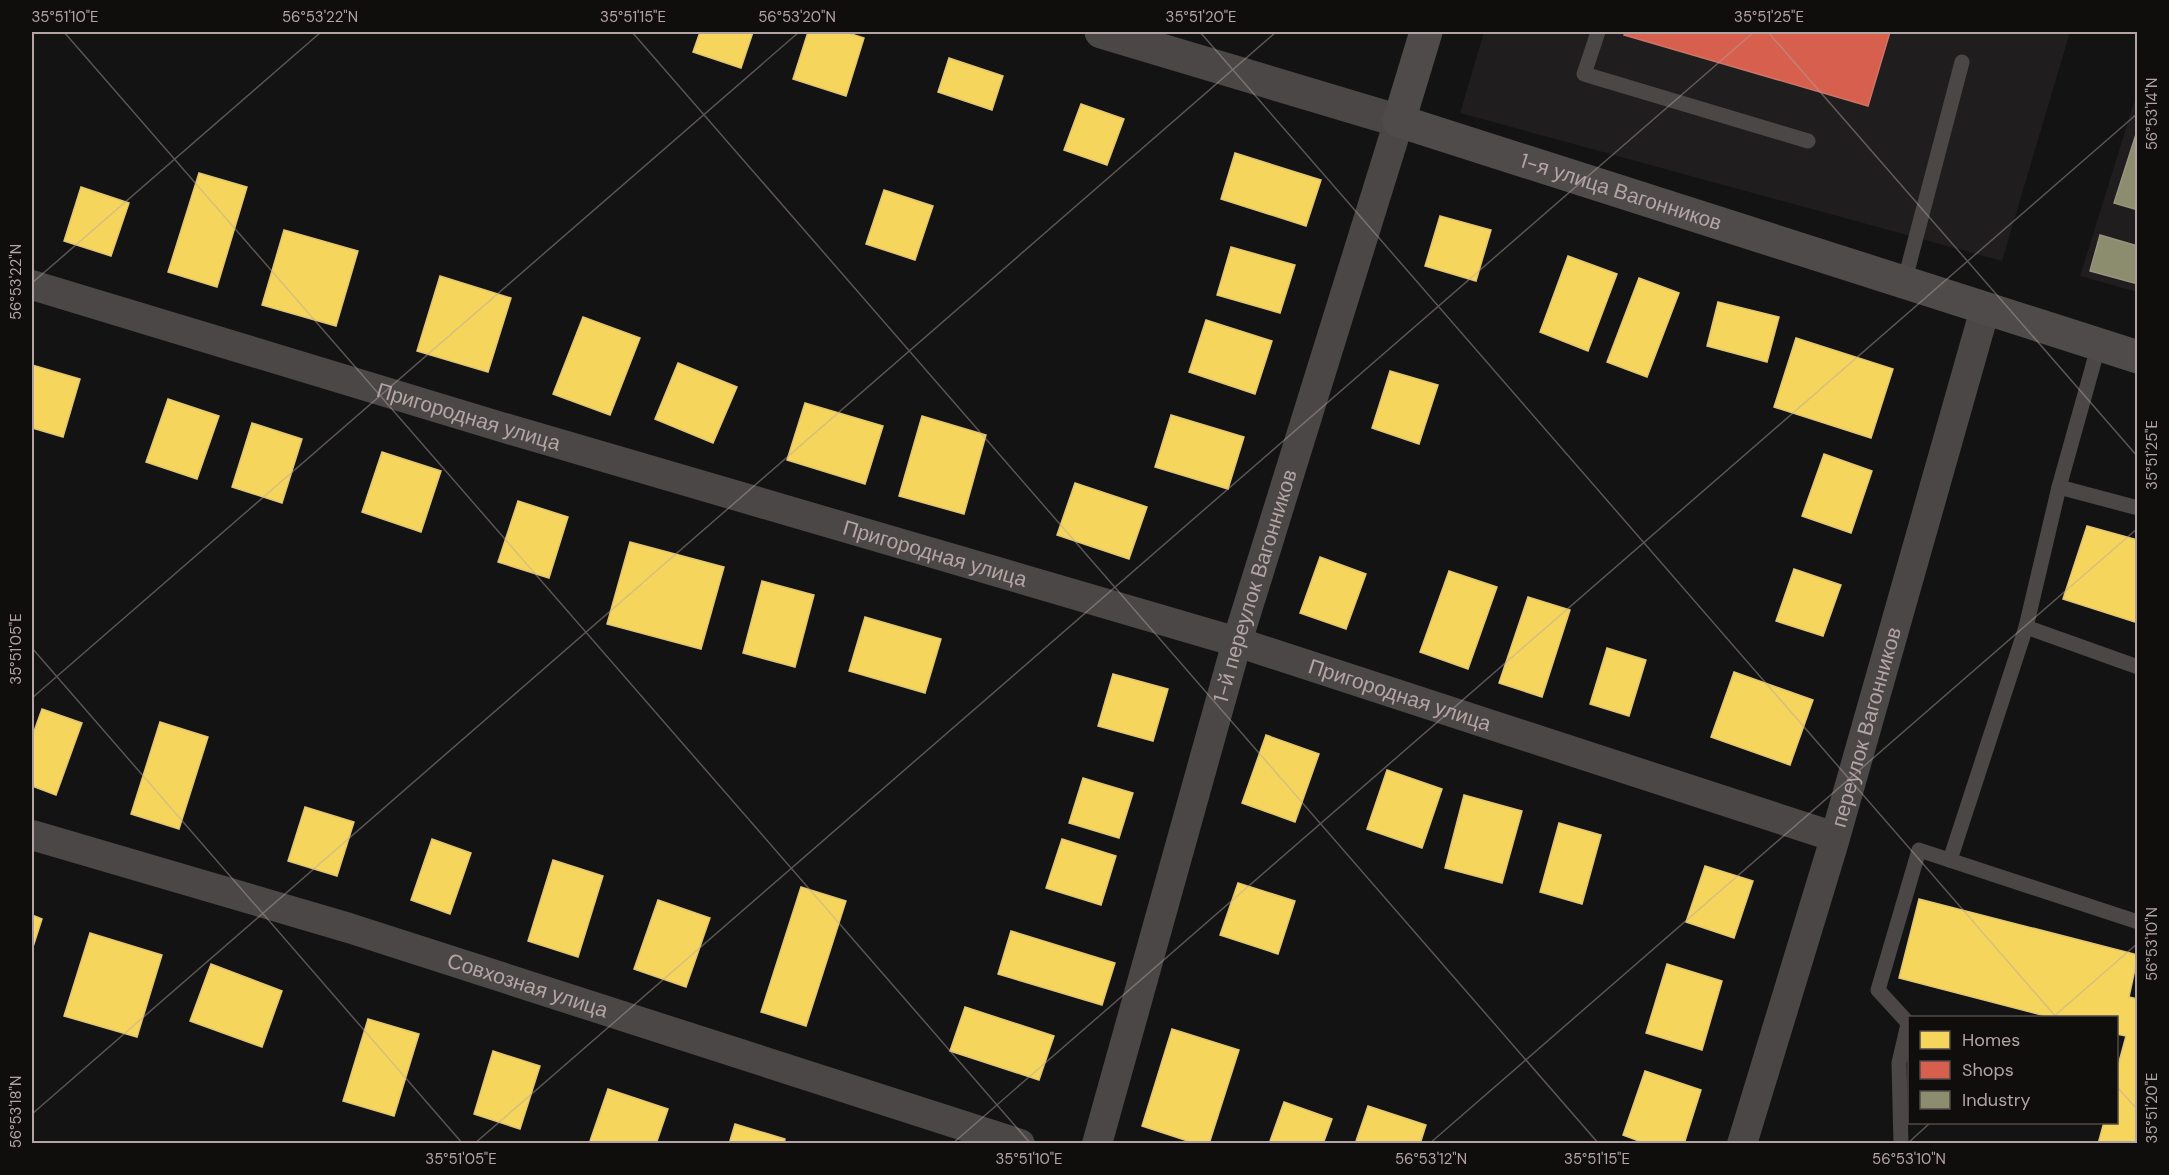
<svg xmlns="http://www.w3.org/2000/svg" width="2169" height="1175" font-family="'DM Sans',sans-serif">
  <rect width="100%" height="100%" fill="#131313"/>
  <g fill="#1f1d1d">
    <path d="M1484 32H2070L2002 261 1460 113Z"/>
    <path d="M2137 93V292L2080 276Z"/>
  </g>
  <g fill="#f6d55c" stroke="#e2c671" stroke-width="1.5">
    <path d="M700 32H753L741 68 693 52Z"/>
    <path d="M808 32H845L864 38 846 96 793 79Z"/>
    <path d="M949 58 1003 76 992 110 938 92Z"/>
    <path d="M1081 104 1124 119 1107 165 1064 150Z"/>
    <path d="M1235 153 1321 180 1306 226 1221 199Z"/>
    <path d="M199 173 247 187 217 287 168 272Z"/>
    <path d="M81 187 129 203 111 256 64 241Z"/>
    <path d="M884 190 933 206 915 260 866 244Z"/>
    <path d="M1440 216 1491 230 1476 281 1425 266Z"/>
    <path d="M284 230 358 251 336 326 262 305Z"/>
    <path d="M1231 247 1295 265 1280 313 1217 295Z"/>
    <path d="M1568 256 1617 274 1588 351 1540 332Z"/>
    <path d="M440 276 511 298 488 372 417 351Z"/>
    <path d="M1639 278 1679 293 1647 377 1607 362Z"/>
    <path d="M1718 302 1779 317 1767 362 1707 346Z"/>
    <path d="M583 317 640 338 610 415 553 394Z"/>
    <path d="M1206 320 1272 341 1255 394 1189 372Z"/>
    <path d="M1796 338 1893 369 1871 438 1774 407Z"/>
    <path d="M678 363 737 387 713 443 655 419Z"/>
    <path d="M32 365 80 379 63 437 32 428Z"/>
    <path d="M1390 371 1438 385 1419 444 1372 428Z"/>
    <path d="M168 399 219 416 197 479 146 462Z"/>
    <path d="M805 403 883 426 865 484 787 460Z"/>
    <path d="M1171 415 1244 437 1228 489 1155 467Z"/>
    <path d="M922 416 986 435 964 514 899 496Z"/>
    <path d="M252 423 302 439 282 503 232 487Z"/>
    <path d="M382 452 441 471 421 532 362 512Z"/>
    <path d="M1824 454 1872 471 1851 533 1802 516Z"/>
    <path d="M1075 483 1147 507 1129 559 1057 535Z"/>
    <path d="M518 501 568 517 549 578 498 562Z"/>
    <path d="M2087 526 2138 540V623L2063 599Z"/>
    <path d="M630 542 724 567 701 649 607 624Z"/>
    <path d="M1320 557 1366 574 1346 629 1300 613Z"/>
    <path d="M1794 569 1841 585 1823 636 1776 621Z"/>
    <path d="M1449 571 1497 587 1468 669 1420 652Z"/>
    <path d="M762 581 814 595 795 667 743 653Z"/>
    <path d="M1528 597 1570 610 1542 697 1499 683Z"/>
    <path d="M865 617 941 639 925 693 849 671Z"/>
    <path d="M1607 648 1646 660 1629 716 1590 704Z"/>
    <path d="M1734 672 1813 700 1790 765 1711 737Z"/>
    <path d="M1113 674 1168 689 1153 741 1098 726Z"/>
    <path d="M42 709 82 723 56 795 32 786V737Z"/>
    <path d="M160 722 208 737 179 829 131 814Z"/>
    <path d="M1266 735 1319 754 1295 822 1242 803Z"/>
    <path d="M1387 770 1442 789 1422 848 1367 829Z"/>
    <path d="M1083 778 1133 793 1119 838 1069 823Z"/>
    <path d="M1464 795 1522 811 1502 883 1445 868Z"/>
    <path d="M305 807 354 822 337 876 288 861Z"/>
    <path d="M1559 823 1601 835 1582 904 1540 892Z"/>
    <path d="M432 839 471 853 450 914 411 900Z"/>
    <path d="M1062 839 1116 856 1101 905 1046 888Z"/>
    <path d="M553 860 603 876 578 957 528 941Z"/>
    <path d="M1705 866 1753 881 1734 938 1686 922Z"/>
    <path d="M1238 883 1295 901 1278 954 1220 935Z"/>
    <path d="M801 887 846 901 806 1026 761 1012Z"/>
    <path d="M1919 899 2138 955 2129 997 2138 999V1144H2098L2104 1122H2116V1073L2126 1036 2116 1034V1018H2053L1899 978Z"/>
    <path d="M658 900 710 918 686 987 634 969Z"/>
    <path d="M32 915 42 919 32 950Z"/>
    <path d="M1011 931 1115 963 1102 1005 998 974Z"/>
    <path d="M90 933 162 955 137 1037 64 1016Z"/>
    <path d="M211 964 282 991 262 1047 190 1021Z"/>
    <path d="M1667 964 1722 981 1702 1050 1646 1033Z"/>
    <path d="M965 1007 1054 1036 1039 1080 950 1051Z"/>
    <path d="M368 1019 419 1034 394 1116 343 1101Z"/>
    <path d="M1172 1029 1239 1050 1209 1144H1197L1142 1126Z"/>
    <path d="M493 1051 540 1066 520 1129 474 1114Z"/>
    <path d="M1645 1071 1701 1090 1684 1144H1647L1623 1135Z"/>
    <path d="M608 1089 668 1109 656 1144H589Z"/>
    <path d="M1284 1102 1332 1119 1323 1144H1269Z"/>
    <path d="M1368 1106 1426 1125 1420 1144H1355Z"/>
    <path d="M735 1124 785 1139 784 1144H729Z"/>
  </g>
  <path fill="#d6604d" stroke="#cc7467" stroke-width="1.5" d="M1625 32H1890L1868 106 1624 35Z"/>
  <g fill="#8c8c6e" stroke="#98937e" stroke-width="1.5">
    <path d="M2138 128V210L2114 203Z"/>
    <path d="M2100 235 2138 246V284L2090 271Z"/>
  </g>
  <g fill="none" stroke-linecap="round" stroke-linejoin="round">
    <g stroke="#4c4747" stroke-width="15">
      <path d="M1598 32 1584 74 1808 141"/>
      <path d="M1904 283 1962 62"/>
      <path d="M2059 487 2099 344"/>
      <path d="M2026 627 2138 667"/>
      <path d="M1950 860 2026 627 2059 487 2138 508"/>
      <path d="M1910 1025 1878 990 1919 850 2138 922"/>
      <path d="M1901 1144 1899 1063 1908 1024"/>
    </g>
    <g stroke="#4c4747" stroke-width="30">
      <path id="s1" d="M32 285 498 426 1237 642 1835 837"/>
      <path id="s2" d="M32 835 349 928 1020 1144"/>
      <path id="s3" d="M1097 1144 1237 642 1399 121"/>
      <path id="s4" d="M1742 1144 1833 845 1985 309"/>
    </g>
    <path stroke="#4c4747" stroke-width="33" d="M1101 32 1399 121"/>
    <path stroke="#504b4b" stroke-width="33" id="s5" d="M1426 32 1399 121 2138 357"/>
  </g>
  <path fill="none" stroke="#b4a4a3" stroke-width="1.5" stroke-opacity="0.45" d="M64 32 1031 1144M632 32 1599 1144M1200 32 2057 1018M1768 32 2138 457M32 283 321 32M32 648 463 1144M32 698 799 32M2052 1018 2138 943M2116 1086 2138 1110M32 1114 1276 32M474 1144 1754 32M952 1144 2138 113M1429 1144 2138 528M1907 1144 1931 1122"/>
  <g text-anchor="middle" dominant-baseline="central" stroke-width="6" stroke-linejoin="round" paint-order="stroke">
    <g font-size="21" fill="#b4a4a3" stroke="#0f0e0d">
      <text stroke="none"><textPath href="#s5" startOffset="326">1-я улица Вагонников</textPath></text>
      <text stroke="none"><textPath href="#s1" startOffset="456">Пригородная улица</textPath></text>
      <text stroke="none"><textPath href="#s1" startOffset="942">Пригородная улица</textPath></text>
      <text stroke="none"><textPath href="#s3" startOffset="580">1-й переулок Вагонников</textPath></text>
      <text stroke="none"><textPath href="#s1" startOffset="1428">Пригородная улица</textPath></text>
      <text stroke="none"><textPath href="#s4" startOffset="435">переулок Вагонников</textPath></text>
      <text stroke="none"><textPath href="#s2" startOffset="518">Совхозная улица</textPath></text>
    </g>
  </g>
  <rect width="2169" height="1175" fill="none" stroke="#0f0e0d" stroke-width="66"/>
  <rect x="1908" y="1016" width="210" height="108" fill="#0f0e0d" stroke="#514a49" stroke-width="1.5"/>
  <rect x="1920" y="1031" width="30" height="18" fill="#f6d55c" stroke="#514a49" stroke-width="1.5"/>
  <text x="1962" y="1046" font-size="18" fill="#b4a4a3">Homes</text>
  <rect x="1920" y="1061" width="30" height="18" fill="#d6604d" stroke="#514a49" stroke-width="1.5"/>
  <text x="1962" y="1076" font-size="18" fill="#b4a4a3">Shops</text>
  <rect x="1920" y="1091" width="30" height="18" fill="#8c8c6e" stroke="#514a49" stroke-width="1.5"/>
  <text x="1962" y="1106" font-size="18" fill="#b4a4a3">Industry</text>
  <rect x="33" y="33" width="2103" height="1109" fill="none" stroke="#b4a4a3" stroke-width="2"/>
  <g font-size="15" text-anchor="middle" fill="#b4a4a3">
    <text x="65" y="22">35°51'10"E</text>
    <text x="320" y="22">56°53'22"N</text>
    <text x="633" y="22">35°51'15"E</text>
    <text x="797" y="22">56°53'20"N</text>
    <text x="1201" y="22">35°51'20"E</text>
    <text x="1769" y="22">35°51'25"E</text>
    <text transform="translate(2152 114) rotate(-90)" y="5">56°53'14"N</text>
    <text transform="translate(16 282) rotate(-90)" y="5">56°53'22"N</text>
    <text transform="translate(2152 455) rotate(-90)" y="5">35°51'25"E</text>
    <text transform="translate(16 649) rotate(-90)" y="5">35°51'05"E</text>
    <text transform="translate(2152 944) rotate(-90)" y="5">56°53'10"N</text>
    <text transform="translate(2152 1108) rotate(-90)" y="5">35°51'20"E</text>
    <text transform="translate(16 1112) rotate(-90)" y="5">56°53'18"N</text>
    <text x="461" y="1164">35°51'05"E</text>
    <text x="1029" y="1164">35°51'10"E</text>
    <text x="1431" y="1164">56°53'12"N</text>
    <text x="1597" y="1164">35°51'15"E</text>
    <text x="1909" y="1164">56°53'10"N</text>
  </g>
</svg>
